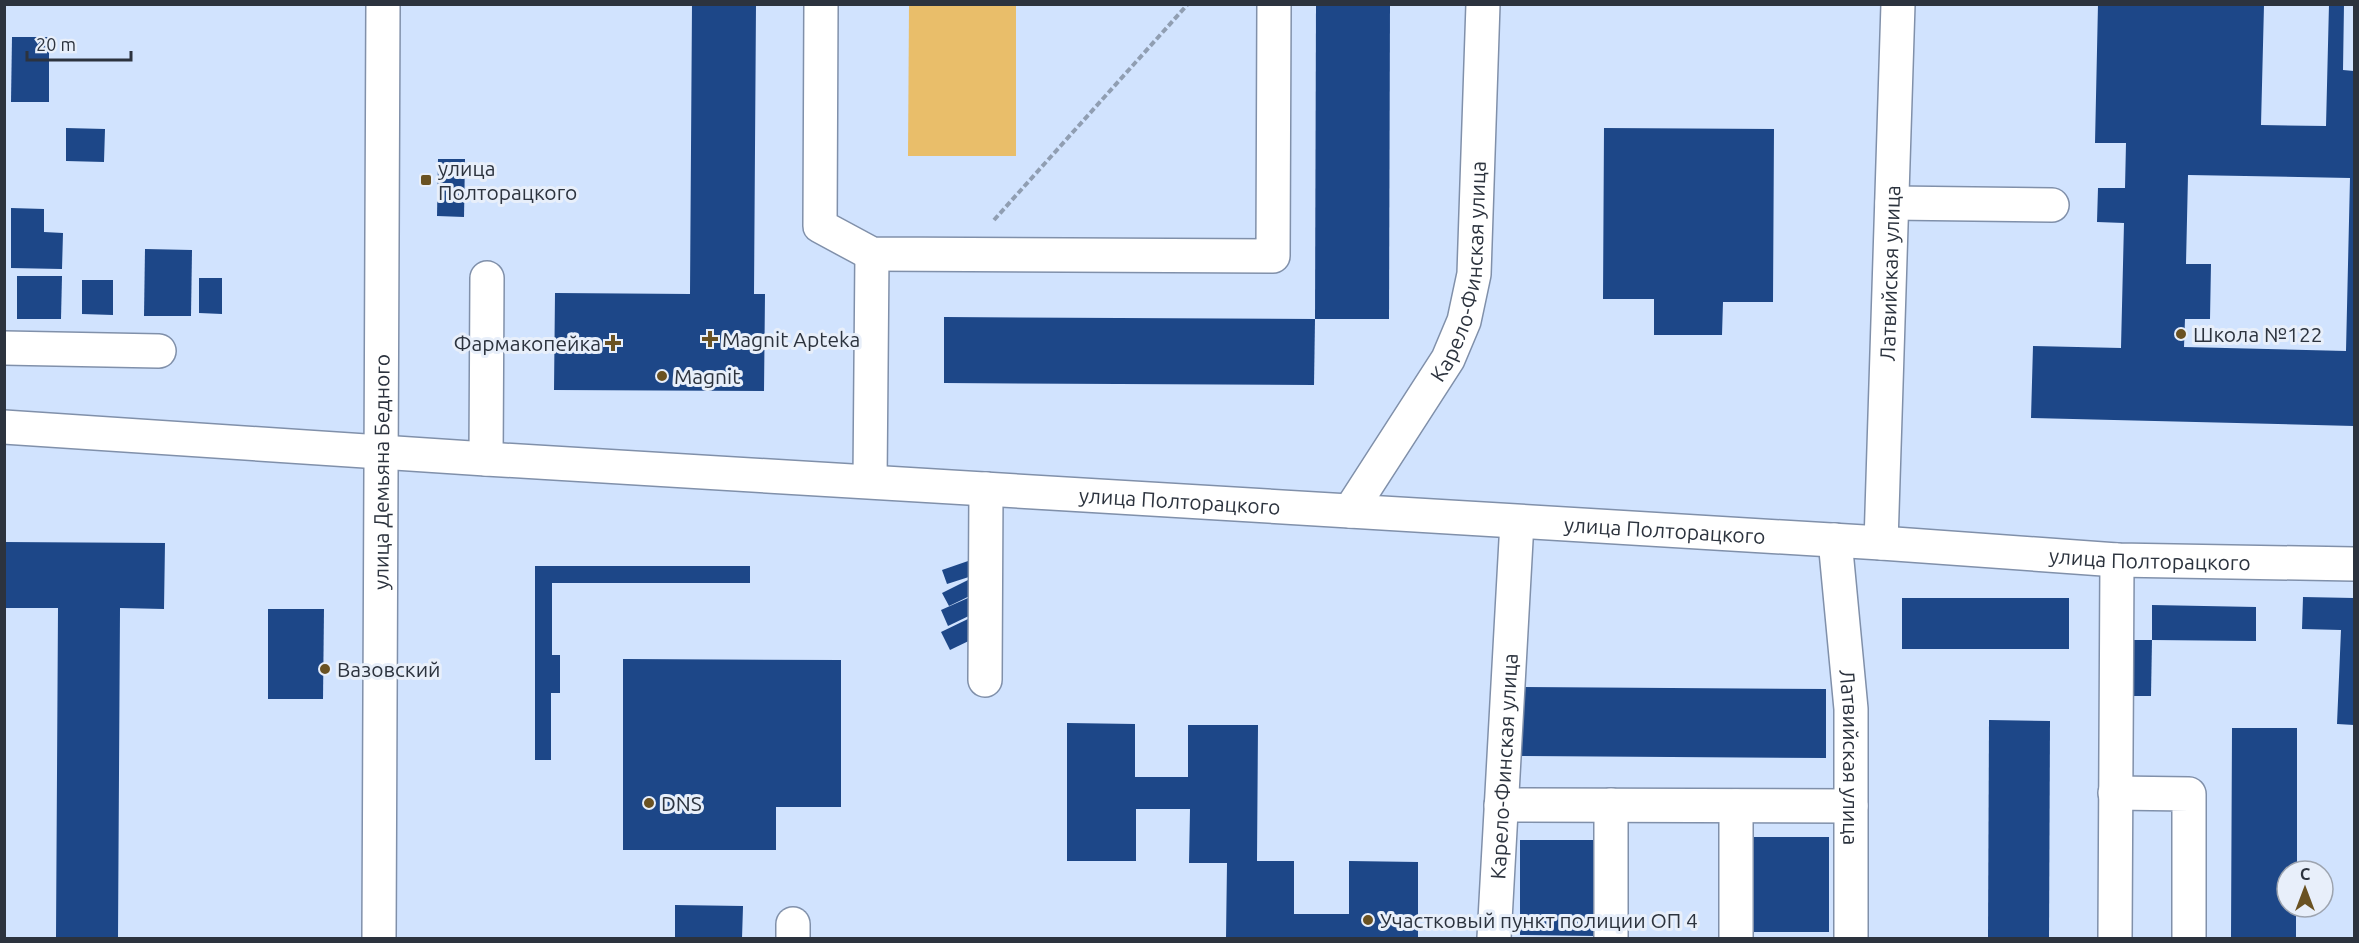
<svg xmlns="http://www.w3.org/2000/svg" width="2359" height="943" font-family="Ubuntu,sans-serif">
  <rect width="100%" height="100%" fill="#d1e3fe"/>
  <path fill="#e9be6a" d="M909 5H1016V156H908Z"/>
  <g fill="#1d4788" fill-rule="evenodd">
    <path d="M692 4H756L754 294H765L764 391 554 390 555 293 690 294Z"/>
    <path d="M1316 4H1390L1389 319H1315Z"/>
    <path d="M2098 4 2264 5 2261 125 2326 126 2329 4H2344L2343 70 2354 71V426L2031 418 2033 346 2121 348 2124 223 2097 222 2098 188H2125L2126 143H2095ZM2188 175 2350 178 2346 351 2184 347 2185 319H2210L2211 264H2186Z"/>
    <path d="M12 37H49V102H11Z"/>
    <path d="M66 128 105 129 104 162 66 161Z"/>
    <path d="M1604 128 1774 129 1773 302H1723L1722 335H1654V299H1603Z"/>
    <path d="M438 159H465L464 217 437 216Z"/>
    <path d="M11 208 44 209V232L63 233 62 269 11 268Z"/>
    <path d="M145 249 192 250 191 316H144Z"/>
    <path d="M17 276H62L61 319H17Z"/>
    <path d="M199 278H222V314L199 313Z"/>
    <path d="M82 280H113V315L82 314Z"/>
    <path d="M944 317 1315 319 1314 385 944 383Z"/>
    <path d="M4 542 165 543 164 609 120 608 118 938H56L58 608H4Z"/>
    <path d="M971 560 975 575 947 584 942 570Z"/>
    <path d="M535 566H750V583H552V655H560V693H551V760H535Z"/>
    <path d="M972 578 978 592 949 606 942 593Z"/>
    <path d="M2303 597 2354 598V725L2337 724 2341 630 2302 629Z"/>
    <path d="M968 598 975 613 948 626 941 610Z"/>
    <rect x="1902" y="598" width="167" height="51"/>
    <path d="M2152 605 2256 607V641L2152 640Z"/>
    <path d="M268 609H324L323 699H268Z"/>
    <path d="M970 618 979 636 950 650 941 632Z"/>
    <path d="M2125 640H2152L2151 696H2124Z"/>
    <path d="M623 659 841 660V807H776V850H623Z"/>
    <path d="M1522 687 1826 689V758L1521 756Z"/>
    <path d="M1989 720 2050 721 2049 938H1988Z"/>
    <path d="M1067 723 1135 724V777H1188V725H1258L1257 861H1294V914H1349V861L1418 862V938H1226L1227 863H1189L1190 809H1136V861H1067Z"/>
    <path d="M2232 728H2297V871H2287V907H2296V938H2231Z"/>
    <path d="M1750 837H1829V932H1749Z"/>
    <path d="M1520 840H1598L1597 936 1520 935Z"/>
    <path d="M675 905 743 906 742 938H675Z"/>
  </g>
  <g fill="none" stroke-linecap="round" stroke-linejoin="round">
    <defs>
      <g id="minor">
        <path d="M821 4 820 226 872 254 1273 256 1274 4"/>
        <path d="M1892 203 2052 205"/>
        <path d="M4 348 159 351"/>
        <path id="s1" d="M4 427 486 459 1881 543 2117 560 2354 564"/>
        <path d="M486 459 487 278"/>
        <path d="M870 481 872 254"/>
        <path id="s2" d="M1350 511 1448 359 1464 321 1474 274 1483 4"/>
        <path id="s3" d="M1835 540 1851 709V938"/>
        <path id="s4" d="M1881 543 1898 4"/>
        <path d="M985 680 986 489"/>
        <path d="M2115 793 2189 794V938"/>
        <path d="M1501 805 1851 806"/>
        <path d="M793 938V924"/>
        <path id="s5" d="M1494 938 1517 522"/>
        <path d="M1611 938V805"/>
        <path d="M1736 938V806"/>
        <path d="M2115 938 2117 560"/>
      </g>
      <g id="major">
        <path id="s6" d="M379 938 383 4"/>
      </g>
    </defs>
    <use href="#minor" stroke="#8090aa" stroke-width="36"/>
    <use href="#major" stroke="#8090aa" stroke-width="36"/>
    <path stroke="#909eb2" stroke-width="4" stroke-dasharray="6 3" stroke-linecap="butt" d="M994 220 1188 4"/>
    <use href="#minor" stroke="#fff" stroke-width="33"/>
    <use href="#major" stroke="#fff" stroke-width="33"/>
  </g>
  <g fill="#6a5222" stroke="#e8effa" stroke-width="2">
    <rect x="420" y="174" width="12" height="12" rx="3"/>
    <circle cx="2181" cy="334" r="6"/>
    <path d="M707 330h6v6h6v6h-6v6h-6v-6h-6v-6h6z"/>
    <path d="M610 334h6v6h6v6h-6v6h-6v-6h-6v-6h6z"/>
    <circle cx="662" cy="376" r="6"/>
    <circle cx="325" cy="669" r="6"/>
    <circle cx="649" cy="803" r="6"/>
    <circle cx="1368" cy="920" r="6"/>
  </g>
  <g text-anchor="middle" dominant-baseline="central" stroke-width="6" stroke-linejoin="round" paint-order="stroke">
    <g font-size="21" fill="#2c333e" stroke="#e8effa" text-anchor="start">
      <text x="438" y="168">улица<tspan x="438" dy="24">Полторацкого</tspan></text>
      <text x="2193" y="334">Школа №122</text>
      <text x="722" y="339">Magnit Apteka</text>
      <text x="601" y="343" text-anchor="end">Фармакопейка</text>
      <text x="674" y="376">Magnit</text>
      <text x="337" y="669">Вазовский</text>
      <text x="661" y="803">DNS</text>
      <text x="1380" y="920">Участковый пункт полиции ОП 4</text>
    </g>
    <g font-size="21" fill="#2c333e" stroke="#e8effa">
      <text stroke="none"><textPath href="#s2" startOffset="270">Карело-Финская улица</textPath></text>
      <text stroke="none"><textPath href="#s4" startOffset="270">Латвийская улица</textPath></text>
      <text stroke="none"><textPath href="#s6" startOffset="466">улица Демьяна Бедного</textPath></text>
      <text stroke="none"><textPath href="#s1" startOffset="1178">улица Полторацкого</textPath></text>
      <text stroke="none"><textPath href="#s1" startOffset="1664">улица Полторацкого</textPath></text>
      <text stroke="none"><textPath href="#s1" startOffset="2150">улица Полторацкого</textPath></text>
      <text stroke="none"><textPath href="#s3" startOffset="218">Латвийская улица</textPath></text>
      <text stroke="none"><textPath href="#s5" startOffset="172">Карело-Финская улица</textPath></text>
    </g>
  </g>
  <rect width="2359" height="943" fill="none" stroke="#2c333e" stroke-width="12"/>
  <g transform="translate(2305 889)"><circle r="28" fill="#e8effa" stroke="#9da4af" stroke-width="1.5"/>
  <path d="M0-4.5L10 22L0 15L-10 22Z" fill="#6a5222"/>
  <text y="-9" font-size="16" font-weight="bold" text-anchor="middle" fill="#2c333e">С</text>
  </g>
  <path d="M27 51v9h104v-9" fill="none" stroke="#2c333e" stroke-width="3"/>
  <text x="36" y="51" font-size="18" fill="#2c333e" stroke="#e8effa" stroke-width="4.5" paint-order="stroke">20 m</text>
</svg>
